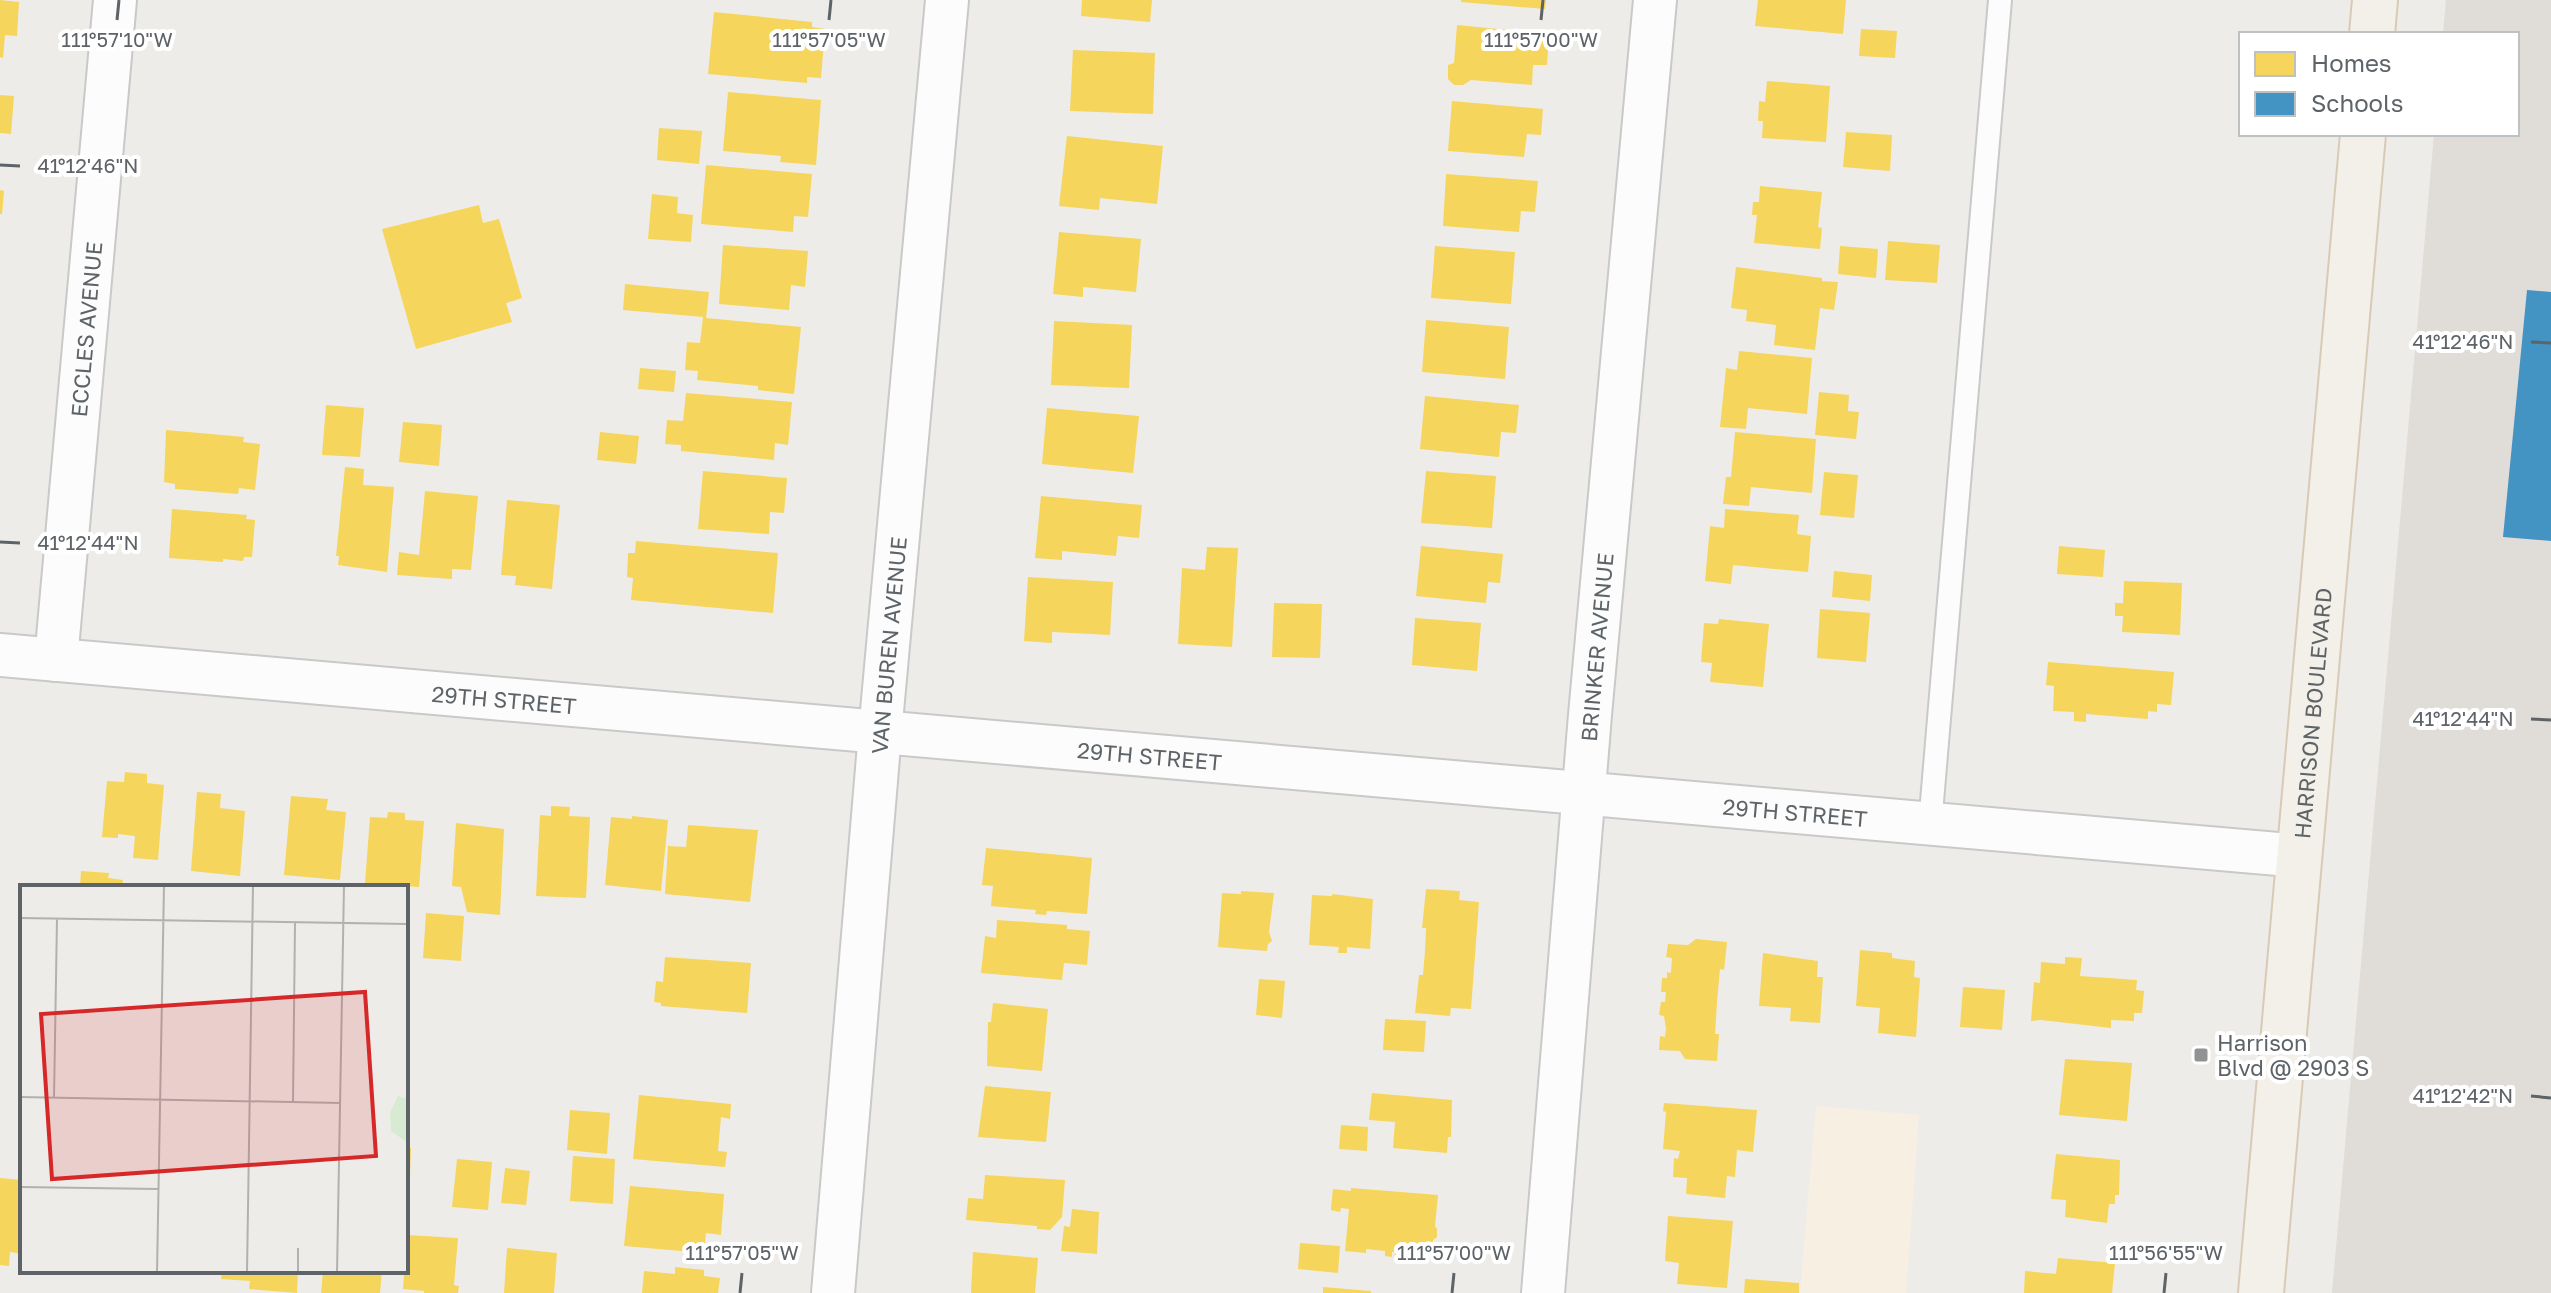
<svg xmlns="http://www.w3.org/2000/svg" width="2551" height="1293" font-family="'Golos Text',sans-serif">
  <rect width="100%" height="100%" fill="#eeece9"/>
  <path fill="#f7f0e2" d="M1816 1106 1919 1115 1906 1293H1800Z"/>
  <path fill="#e0ddd8" d="M2446 0H2551V1293H2332L2434 134H2517V34H2443Z"/>
  <g fill="#f6d55c">
    <path d="M0 0 19 2 17 36 5 35 3 58 0 57Z"/>
    <path d="M1082 0H1152L1150 22 1081 16Z"/>
    <path d="M1461 0H1546L1545 9 1461 2Z"/>
    <path d="M1758 0H1846L1843 34 1755 26Z"/>
    <path d="M714 12 812 22V27L825 29 821 78 807 77V83L708 74Z"/>
    <path d="M1457 25 1549 34 1547 65H1533L1532 85 1471 80 1463 85H1454L1448 79V65L1454 63Z"/>
    <path d="M1861 29 1897 31 1895 58 1859 56Z"/>
    <path d="M1073 50 1155 53 1153 114 1070 111Z"/>
    <path d="M1767 81 1830 86 1826 142 1762 138 1763 121H1758L1759 101 1765 102Z"/>
    <path d="M728 92 821 100 816 165 780 162 781 156 723 151Z"/>
    <path d="M0 95 14 96 11 134 0 133Z"/>
    <path d="M1452 101 1543 109 1541 135 1527 134 1524 157 1448 151Z"/>
    <path d="M659 128 702 131 699 164 657 160Z"/>
    <path d="M1846 132 1892 135 1890 171 1843 167Z"/>
    <path d="M1067 136 1163 146 1157 204 1100 198 1099 210 1059 206Z"/>
    <path d="M706 165 812 174 808 217 794 216 793 232 701 224Z"/>
    <path d="M1446 174 1538 181 1535 212 1521 211 1519 232 1443 226Z"/>
    <path d="M1760 186 1822 192 1818 227 1822 228 1820 249 1754 243 1757 215H1752L1753 202H1759Z"/>
    <path d="M0 190 4 191 2 214H0Z"/>
    <path d="M652 194 678 197 677 213 693 215 691 242 648 239Z"/>
    <path d="M479 205 483 223 499 219 522 298 506 303 512 322 416 349 382 229Z"/>
    <path d="M1059 232 1141 239 1136 292 1083 287V297L1053 294Z"/>
    <path d="M1888 241 1940 245 1937 283 1885 280Z"/>
    <path d="M723 245 808 251 805 287 791 285 789 310 719 304Z"/>
    <path d="M1435 246 1515 252 1511 304 1431 298Z"/>
    <path d="M1840 246 1878 249 1876 278 1838 274Z"/>
    <path d="M1736 267 1822 278V281L1838 282 1834 310 1820 308 1815 350 1774 345 1776 325 1746 321 1747 310 1731 308Z"/>
    <path d="M625 284 709 292 706 318 801 327 794 394 758 390V386L697 380 698 371 685 370 687 342 700 343 703 317 623 310Z"/>
    <path d="M1426 320 1509 327 1505 379 1422 372Z"/>
    <path d="M1054 321 1132 325 1129 388 1051 385Z"/>
    <path d="M1739 351 1812 358 1807 414 1748 408 1746 429 1720 427 1726 368 1737 370Z"/>
    <path d="M640 368 676 371 674 392 638 389Z"/>
    <path d="M1819 392 1849 395 1848 411 1859 412 1856 439 1815 435Z"/>
    <path d="M686 393 792 402 788 445 775 443 774 460 681 451V445L665 444 667 420 683 421Z"/>
    <path d="M1425 396 1519 405 1516 433 1501 432 1499 457 1420 449Z"/>
    <path d="M326 405 364 408 360 457 322 455Z"/>
    <path d="M1047 408 1139 416 1133 473 1042 464Z"/>
    <path d="M403 422 442 425 439 466 399 462Z"/>
    <path d="M166 430 244 437 243 442 260 444 255 490 239 488 238 494 175 489V484L164 482Z"/>
    <path d="M600 432 639 436 636 464 597 460Z"/>
    <path d="M1735 432 1816 439 1812 493 1751 487 1749 506 1723 504 1726 477H1731Z"/>
    <path d="M345 467 364 469 363 485 394 487 387 572 338 565 339 556H336Z"/>
    <path d="M703 471 787 478 784 513 770 512 769 534 698 529Z"/>
    <path d="M1426 471 1496 476 1492 528 1421 523Z"/>
    <path d="M1824 472 1858 475 1854 518 1820 515Z"/>
    <path d="M425 491 478 496 471 570 452 569V579L397 575 399 552 419 555Z"/>
    <path d="M1041 496 1142 505 1139 538 1118 536 1116 556 1062 551V560L1035 558Z"/>
    <path d="M507 500 560 505 552 589 515 585 516 576 501 575Z"/>
    <path d="M172 509 247 515 246 519 255 520 252 557H244L243 561 223 559V562L169 558Z"/>
    <path d="M1725 509 1799 515 1797 534 1811 536 1808 572 1733 565 1731 584 1705 581 1710 526 1724 528Z"/>
    <path d="M636 541 778 553 773 613 631 600 633 578 627 577 628 553H635Z"/>
    <path d="M1421 546 1503 554 1500 583 1488 582 1486 603 1416 596Z"/>
    <path d="M2059 546 2105 550 2103 577 2057 574Z"/>
    <path d="M1207 547 1238 548 1232 647 1178 644 1182 568 1205 570Z"/>
    <path d="M1834 571 1872 575 1870 601 1832 597Z"/>
    <path d="M1028 577 1113 582 1110 635 1052 632V643L1024 641Z"/>
    <path d="M2124 581 2182 583 2180 635 2122 632 2123 616H2115V603H2123Z"/>
    <path d="M1274 603 1322 604 1320 658 1272 657Z"/>
    <path d="M1820 609 1870 613 1866 662 1817 658Z"/>
    <path d="M1415 618 1481 623 1477 671 1412 665Z"/>
    <path d="M1719 619 1769 624 1763 687 1710 682 1712 663 1701 662 1704 623 1718 624Z"/>
    <path d="M2048 662 2174 672 2171 705 2157 704V712L2148 711V719L2086 714V722L2074 721V712L2053 711 2054 686 2046 685Z"/>
    <path d="M125 772 147 774V783L164 785 158 860 133 858 135 836 118 834V838L102 837 107 781 124 782Z"/>
    <path d="M197 792 221 794 220 808 245 811 240 876 191 871Z"/>
    <path d="M291 796 328 799 326 810 346 812 340 880 284 875Z"/>
    <path d="M551 806 570 807 569 816 590 817 586 898 536 896 540 815 551 816Z"/>
    <path d="M388 812 405 813V820L424 821 419 887 365 883 370 817 387 818Z"/>
    <path d="M632 816 668 820 661 891 605 885 611 817 632 819Z"/>
    <path d="M456 823 504 829 500 915 467 912 461 887 452 886Z"/>
    <path d="M688 825 758 830 750 902 665 894 668 846 686 847Z"/>
    <path d="M986 848 1092 858 1087 914 1047 911 1046 915 1035 914 1036 910 991 906 993 886 982 885Z"/>
    <path d="M81 871 109 873 108 878 123 880 122 887H80Z"/>
    <path d="M1426 889 1460 891 1459 900 1479 902 1471 1009 1451 1008 1450 1016 1415 1013 1419 975H1423L1425 951 1426 928H1422Z"/>
    <path d="M1241 891 1274 893 1269 932 1272 941 1268 944 1267 951 1218 947 1222 893 1241 894Z"/>
    <path d="M1332 894 1373 899 1370 949 1347 947V953H1338L1339 947 1309 945 1312 895 1332 896Z"/>
    <path d="M426 913 464 916 461 961 423 958Z"/>
    <path d="M997 920 1067 925V929L1090 931 1087 965 1064 963 1062 980 981 973 985 936 996 938Z"/>
    <path d="M1696 939 1727 942 1724 970 1720 969 1717 1002 1715 1034H1719L1717 1061 1685 1059 1680 1051 1659 1050 1660 1036 1665 1037 1666 1029 1664 1016 1659 1015 1661 1002H1665L1666 992H1661L1662 978H1667V972L1671 973 1672 958 1666 957 1668 944 1688 945Z"/>
    <path d="M1860 950 1892 953V958L1915 961 1914 977 1920 978 1916 1037 1878 1033 1880 1008 1856 1006Z"/>
    <path d="M1763 953 1818 961 1817 977H1823L1820 1023 1790 1021 1791 1008 1759 1006Z"/>
    <path d="M665 957 751 963 747 1013 661 1006V1003L654 1002 656 981 663 982Z"/>
    <path d="M2065 957 2082 958 2080 976 2137 980 2136 990 2144 991 2142 1013H2134V1021L2111 1020V1028L2041 1020 2031 1021 2034 982 2040 983 2041 962 2065 964Z"/>
    <path d="M1259 979 1285 981 1282 1018 1256 1015Z"/>
    <path d="M1963 987 2005 990 2002 1030 1960 1027Z"/>
    <path d="M993 1003 1048 1009 1042 1071 987 1066 988 1022H991Z"/>
    <path d="M1385 1019 1426 1021 1424 1052 1383 1050Z"/>
    <path d="M2065 1059 2132 1063 2127 1121 2059 1115Z"/>
    <path d="M985 1086 1051 1092 1046 1142 978 1137Z"/>
    <path d="M1372 1093 1452 1100 1451 1137H1448L1447 1153 1393 1148 1395 1122 1369 1120Z"/>
    <path d="M639 1095 731 1104 730 1119 721 1117 718 1151 727 1152 725 1167 633 1159Z"/>
    <path d="M1664 1103 1757 1110 1753 1152 1737 1150 1735 1177 1727 1176 1725 1198 1686 1194 1687 1178 1673 1177 1674 1158 1678 1159 1680 1151 1663 1149 1666 1112 1663 1111Z"/>
    <path d="M570 1110 610 1113 607 1154 567 1150Z"/>
    <path d="M1341 1125 1368 1127 1367 1151 1339 1149Z"/>
    <path d="M406 1148H411L410 1176H406Z"/>
    <path d="M2056 1154 2120 1160 2119 1195H2115V1204H2109L2107 1223 2065 1217 2066 1200 2051 1199Z"/>
    <path d="M573 1156 615 1159 613 1204 570 1201Z"/>
    <path d="M457 1159 492 1162 488 1210 452 1207Z"/>
    <path d="M505 1168 530 1171 526 1205 501 1203Z"/>
    <path d="M985 1175 1065 1180 1062 1217 1050 1230 1037 1229V1226L966 1220 968 1198 983 1199Z"/>
    <path d="M0 1178 22 1180V1254L10 1252 9 1266 0 1265Z"/>
    <path d="M630 1186 724 1194 721 1235 706 1233 704 1253 624 1246Z"/>
    <path d="M1351 1188 1438 1195 1435 1226 1437 1229V1237L1433 1240V1247L1415 1245 1412 1262 1394 1260 1395 1252H1392V1257L1385 1256V1251L1366 1249V1253L1345 1251 1349 1209 1341 1208 1340 1212 1331 1210V1208L1333 1189 1351 1191Z"/>
    <path d="M1072 1209 1099 1212 1097 1254 1061 1251 1064 1226 1070 1227Z"/>
    <path d="M1668 1216 1733 1221 1727 1288 1677 1284 1679 1263 1665 1261Z"/>
    <path d="M407 1235 458 1238 454 1285 459 1286 458 1293H424V1291L403 1289Z"/>
    <path d="M1300 1243 1340 1246 1338 1273 1298 1269Z"/>
    <path d="M507 1248 557 1253 554 1293H504Z"/>
    <path d="M973 1252 1038 1258 1035 1293H971Z"/>
    <path d="M2058 1258 2115 1263 2112 1293H2024L2025 1271 2056 1274Z"/>
    <path d="M675 1267 704 1270V1276L720 1278 718 1293H642L644 1271 675 1274Z"/>
    <path d="M222 1271H298L297 1293 249 1289 250 1281 221 1279Z"/>
    <path d="M323 1271H382L380 1293H321Z"/>
    <path d="M1745 1279 1799 1283V1293H1744Z"/>
    <path d="M1323 1287 1371 1291V1293H1323Z"/>
  </g>
  <path fill="#4393c3" d="M2527 290 2551 292V541L2503 537Z"/>
  <g fill="none" stroke-linecap="round" stroke-linejoin="round">
    <defs>
      <path id="service" d="M1930 825 2000 0"/>
      <g id="minor">
        <path id="s1" d="M0 655 2300 856"/>
        <path id="s2" d="M56 660 115 0"/>
        <path id="s3" d="M833 1293 880 733 947 0"/>
        <path id="s4" d="M1543 1293 1590 715 1655 0"/>
      </g>
      <g id="primary">
        <path d="M2372 34 2375 0"/>
        <path id="s5" d="M2261 1293 2363 134"/>
      </g>
    </defs>
    <use href="#service" stroke="#c9c9ca" stroke-width="26"/>
    <use href="#minor" stroke="#c9c9ca" stroke-width="46"/>
    <use href="#primary" stroke="#d8cab4" stroke-width="48"/>
    <use href="#service" stroke="#fcfcfc" stroke-width="22"/>
    <use href="#minor" stroke="#fcfcfc" stroke-width="42"/>
    <use href="#primary" stroke="#f3f0e9" stroke-width="44"/>
  </g>
  <path fill="none" stroke="#5d6367" stroke-width="3" d="M117 20 119 0M829 20 831 0M1541 20 1543 0M0 165 20 166M2531 342 2551 343M0 542 20 543M2531 719 2551 720M2531 1096 2551 1098M740 1293 742 1273M1452 1293 1454 1273M2164 1293 2166 1273"/>
  <rect fill="#909394" stroke="#fff" stroke-width="3" x="2193" y="1047" width="16" height="16" rx="4"/>
  <g text-anchor="middle" dominant-baseline="central" stroke-width="8" stroke-linejoin="round" paint-order="stroke">
    <g font-size="22" fill="#5d6367" stroke="#fff">
      <text stroke="none"><textPath href="#s2" startOffset="332">ECCLES AVENUE</textPath></text>
      <text stroke="none"><textPath href="#s3" startOffset="650">VAN BUREN AVENUE</textPath></text>
      <text stroke="none"><textPath href="#s4" startOffset="648">BRINKER AVENUE</textPath></text>
      <text stroke="none"><textPath href="#s1" startOffset="506">29TH STREET</textPath></text>
      <text stroke="none"><textPath href="#s5" startOffset="582">HARRISON BOULEVARD</textPath></text>
      <text stroke="none"><textPath href="#s1" startOffset="1154">29TH STREET</textPath></text>
      <text stroke="none"><textPath href="#s1" startOffset="1802">29TH STREET</textPath></text>
    </g>
    <g font-size="22" fill="#5d6367" stroke="#fff" text-anchor="start">
      <text x="2217" y="1042">Harrison<tspan x="2217" dy="25">Blvd @ 2903 S</tspan></text>
    </g>
  </g>
  <g transform="translate(20 885)">
    <rect width="388" height="388" fill="#eeece9"/>
    <path d="M378 211 388 214V258L371 246 370 227Z" fill="#d7ebd2"/>
    <path fill="none" stroke="#b0b1b1" stroke-width="2" d="M0 33 388 39M0 212 321 218M34 213 37 34M273 217 275 38M0 302 138 304M137 388 144 0M227 388 233 0M278 388V363M317 388 324 0"/>
    <path fill="#d62828" fill-opacity="0.15" stroke="#d62828" stroke-width="4" d="M345 107 356 271 32 294 21 129Z"/>
    <rect width="388" height="388" fill="none" stroke="#5d6367" stroke-width="4"/>
  </g>
  <g font-size="20" text-anchor="middle" fill="#5d6367" stroke="#fff" stroke-width="8" stroke-linejoin="round" paint-order="stroke">
    <text x="117" y="47">111°57'10"W</text>
    <text x="829" y="47">111°57'05"W</text>
    <text x="1541" y="47">111°57'00"W</text>
    <text x="88" y="173">41°12'46"N</text>
    <text x="2463" y="349">41°12'46"N</text>
    <text x="88" y="550">41°12'44"N</text>
    <text x="2463" y="726">41°12'44"N</text>
    <text x="2463" y="1103">41°12'42"N</text>
    <text x="742" y="1260">111°57'05"W</text>
    <text x="1454" y="1260">111°57'00"W</text>
    <text x="2166" y="1260">111°56'55"W</text>
  </g>
  <rect x="2239" y="32" width="280" height="104" fill="#ffffff" stroke="#bec1c2" stroke-width="2"/>
  <rect x="2255" y="52" width="40" height="24" fill="#f6d55c" stroke="#bec1c2" stroke-width="2"/>
  <text x="2311" y="72" font-size="24" fill="#5d6367">Homes</text>
  <rect x="2255" y="92" width="40" height="24" fill="#4393c3" stroke="#bec1c2" stroke-width="2"/>
  <text x="2311" y="112" font-size="24" fill="#5d6367">Schools</text>
</svg>
